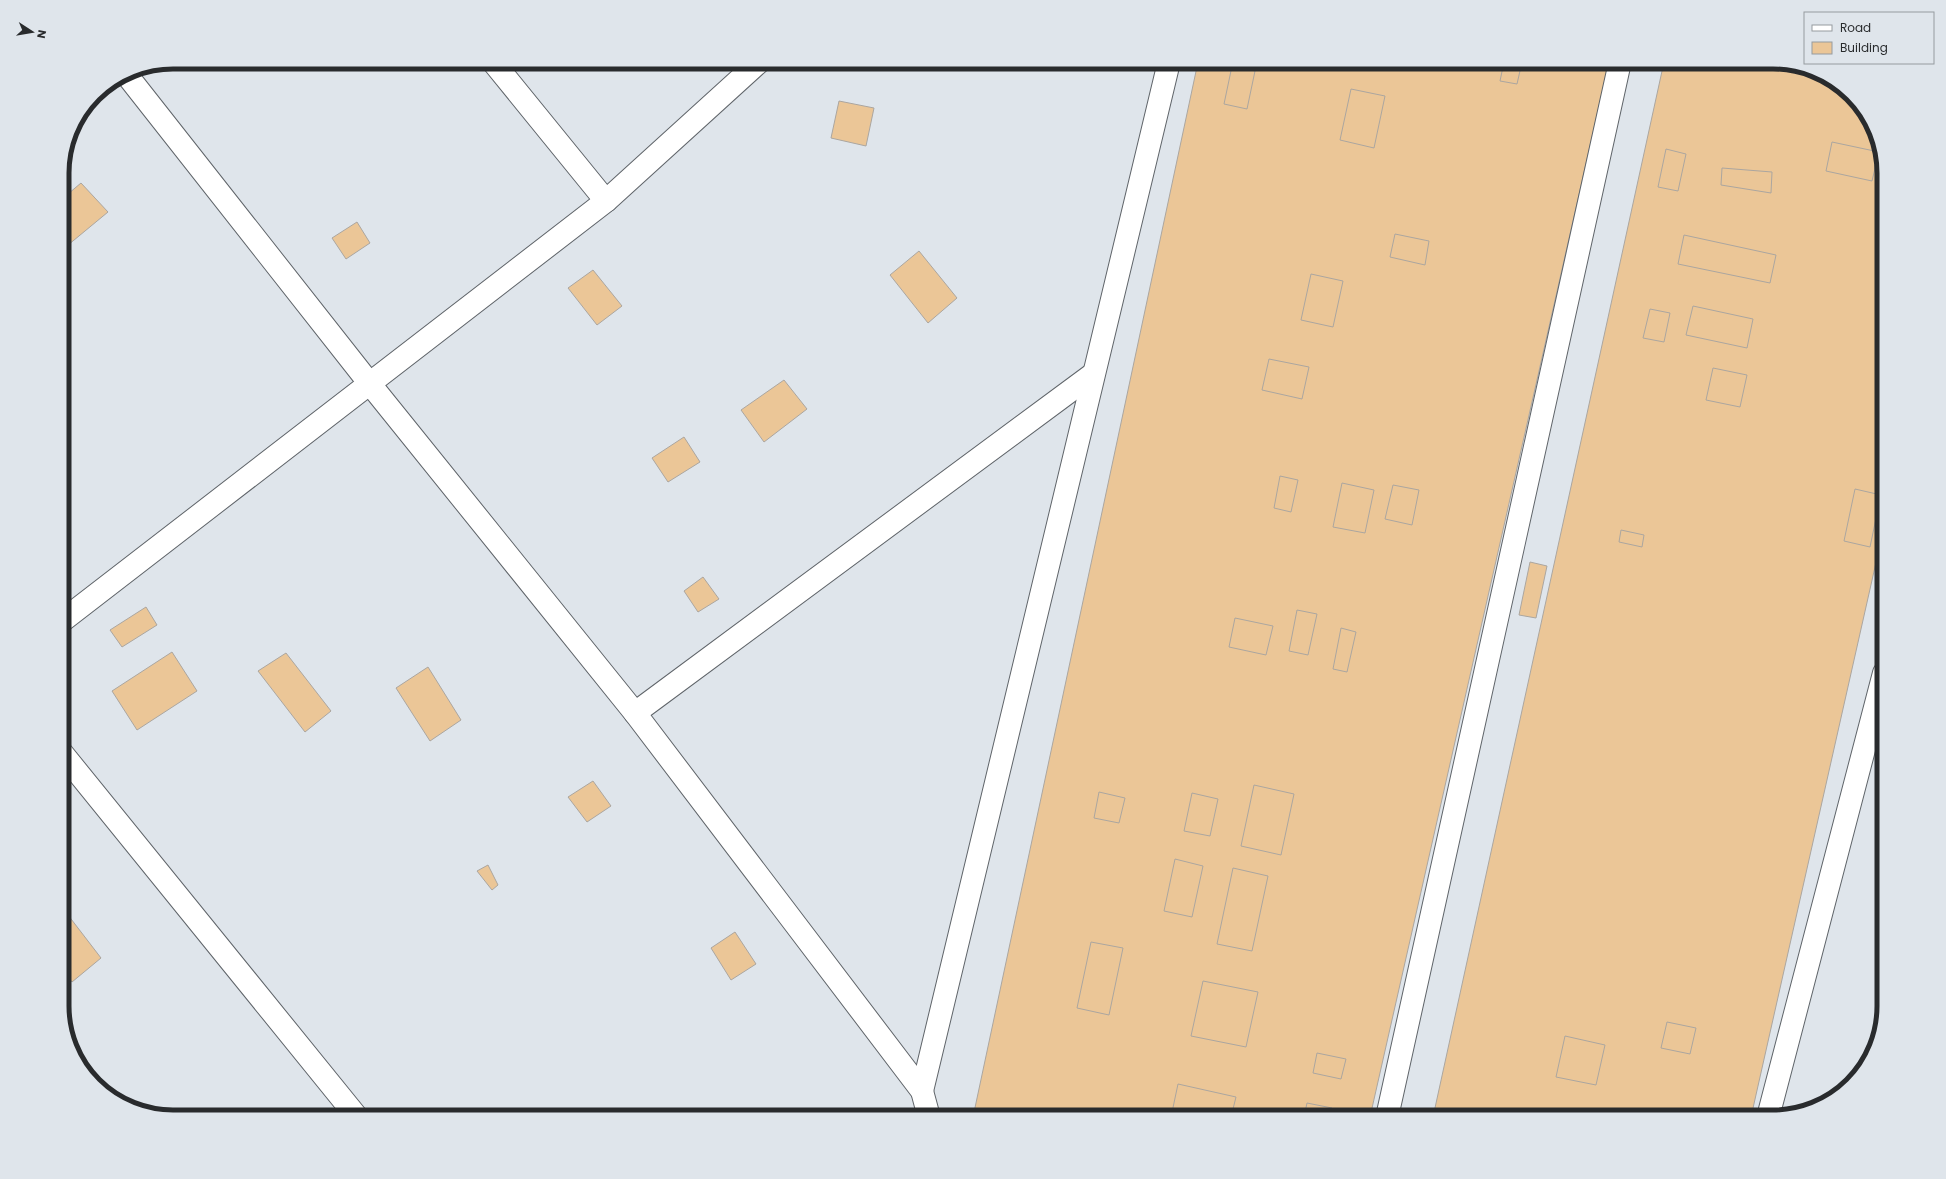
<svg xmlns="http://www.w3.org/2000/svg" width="1946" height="1179" font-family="Poppins,sans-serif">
  <rect width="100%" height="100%" fill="#dfe5eb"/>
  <g fill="#ebc697" stroke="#aba6a0">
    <path d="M1198 62H1609L1370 1117H973Z"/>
    <path d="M1504 62H1522L1517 84 1500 81Z"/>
    <path d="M1664 62H1773L1829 77 1869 117 1884 166V527L1751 1117H1433Z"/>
    <path d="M1232 66 1255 71 1247 109 1224 104Z"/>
    <path d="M1351 89 1385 96 1374 148 1340 140Z"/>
    <path d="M839 101 874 108 866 146 831 138Z"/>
    <path d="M1832 142 1879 152 1872 181 1826 171Z"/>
    <path d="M1666 149 1686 154 1678 191 1658 187Z"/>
    <path d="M1722 168 1772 172 1771 193 1721 185Z"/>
    <path d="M81 183 108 212 62 250V199Z"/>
    <path d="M357 222 370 243 346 259 332 238Z"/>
    <path d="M1395 234 1429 241 1425 265 1390 257Z"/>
    <path d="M1684 235 1776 255 1770 283 1678 264Z"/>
    <path d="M919 251 957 298 928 323 890 275Z"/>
    <path d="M593 270 622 306 597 325 568 288Z"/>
    <path d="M1311 274 1343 281 1333 327 1301 320Z"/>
    <path d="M1693 306 1753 319 1747 348 1686 335Z"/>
    <path d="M1650 309 1670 313 1664 342 1643 338Z"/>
    <path d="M1269 359 1309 367 1302 399 1262 390Z"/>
    <path d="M1713 368 1747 375 1740 407 1706 400Z"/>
    <path d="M784 380 807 409 764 442 741 410Z"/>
    <path d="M684 437 700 462 668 482 652 458Z"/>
    <path d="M1280 476 1298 480 1291 512 1274 508Z"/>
    <path d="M1342 483 1374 490 1365 533 1333 527Z"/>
    <path d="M1393 485 1419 490 1412 525 1385 519Z"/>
    <path d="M1855 489 1881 495 1870 547 1844 541Z"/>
    <path d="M1621 530 1644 535 1642 547 1619 542Z"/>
    <path d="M1530 562 1547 566 1536 618 1519 615Z"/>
    <path d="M703 577 719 599 698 612 684 591Z"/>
    <path d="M146 607 157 625 122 647 110 630Z"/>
    <path d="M1297 610 1317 614 1308 655 1289 651Z"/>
    <path d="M1235 618 1273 626 1266 655 1229 647Z"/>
    <path d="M1341 628 1356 632 1347 672 1333 669Z"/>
    <path d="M172 652 197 691 137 730 112 691Z"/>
    <path d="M286 653 331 711 305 732 258 671Z"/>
    <path d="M428 667 461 720 430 741 396 688Z"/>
    <path d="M593 781 611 806 587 822 568 797Z"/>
    <path d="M1254 785 1294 794 1281 855 1241 846Z"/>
    <path d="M1099 792 1125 798 1119 823 1094 818Z"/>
    <path d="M1192 793 1218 799 1210 836 1184 831Z"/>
    <path d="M1175 859 1203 866 1192 917 1164 911Z"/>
    <path d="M488 865 498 885 492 890 477 871Z"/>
    <path d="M1233 868 1268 876 1252 951 1217 944Z"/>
    <path d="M68 915 101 958 72 982 62 970V919Z"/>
    <path d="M735 932 756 964 731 980 711 948Z"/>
    <path d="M1091 942 1123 948 1109 1015 1077 1008Z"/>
    <path d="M1203 981 1258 992 1246 1047 1191 1036Z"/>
    <path d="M1667 1022 1696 1028 1690 1054 1661 1048Z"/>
    <path d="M1565 1036 1605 1045 1596 1085 1556 1077Z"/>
    <path d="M1317 1053 1346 1059 1341 1079 1313 1073Z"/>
    <path d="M1178 1084 1236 1097 1231 1117H1171Z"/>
    <path d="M1307 1103 1332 1108 1331 1117H1304Z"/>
  </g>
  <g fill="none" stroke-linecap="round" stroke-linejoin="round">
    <defs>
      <g id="minor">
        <path d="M493 62 606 201"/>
        <path d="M126 74 370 384 635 713 922 1091 929 1117"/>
        <path d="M62 621 606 201 759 62"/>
        <path d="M635 713 1093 374"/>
        <path d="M62 753 357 1117"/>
        <path d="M922 1091 1169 62"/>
        <path d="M1387 1117 1620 62"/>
        <path d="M1768 1117 1884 673"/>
      </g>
    </defs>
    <use href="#minor" stroke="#5f6469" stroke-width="24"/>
    <use href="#minor" stroke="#fff" stroke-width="22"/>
  </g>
  <path d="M0 0H1946V1179H0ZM173 69H1773A104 104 0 0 1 1877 173V1006A104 104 0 0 1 1773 1110H173A104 104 0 0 1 69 1006V173A104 104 0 0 1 173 69Z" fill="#dfe5eb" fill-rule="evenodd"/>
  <path fill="none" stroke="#292b2d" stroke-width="5" d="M173 69H1773A104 104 0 0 1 1877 173V1006A104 104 0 0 1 1773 1110H173A104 104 0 0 1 69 1006V173A104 104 0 0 1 173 69Z"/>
  <rect x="1804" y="12" width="130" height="52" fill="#dfe5eb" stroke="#969b9f"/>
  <rect x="1812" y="25" width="20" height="6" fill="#ffffff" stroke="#969b9f"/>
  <text x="1840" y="32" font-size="12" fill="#292b2d">Road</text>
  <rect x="1812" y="42" width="20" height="12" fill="#ebc697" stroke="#969b9f"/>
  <text x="1840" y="52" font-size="12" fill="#292b2d">Building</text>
  <g transform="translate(32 32) rotate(102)" stroke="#dfe5eb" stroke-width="3" paint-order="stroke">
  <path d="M0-3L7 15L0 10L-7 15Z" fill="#292b2d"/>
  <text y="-6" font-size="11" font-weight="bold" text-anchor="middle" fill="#292b2d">N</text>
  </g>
</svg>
